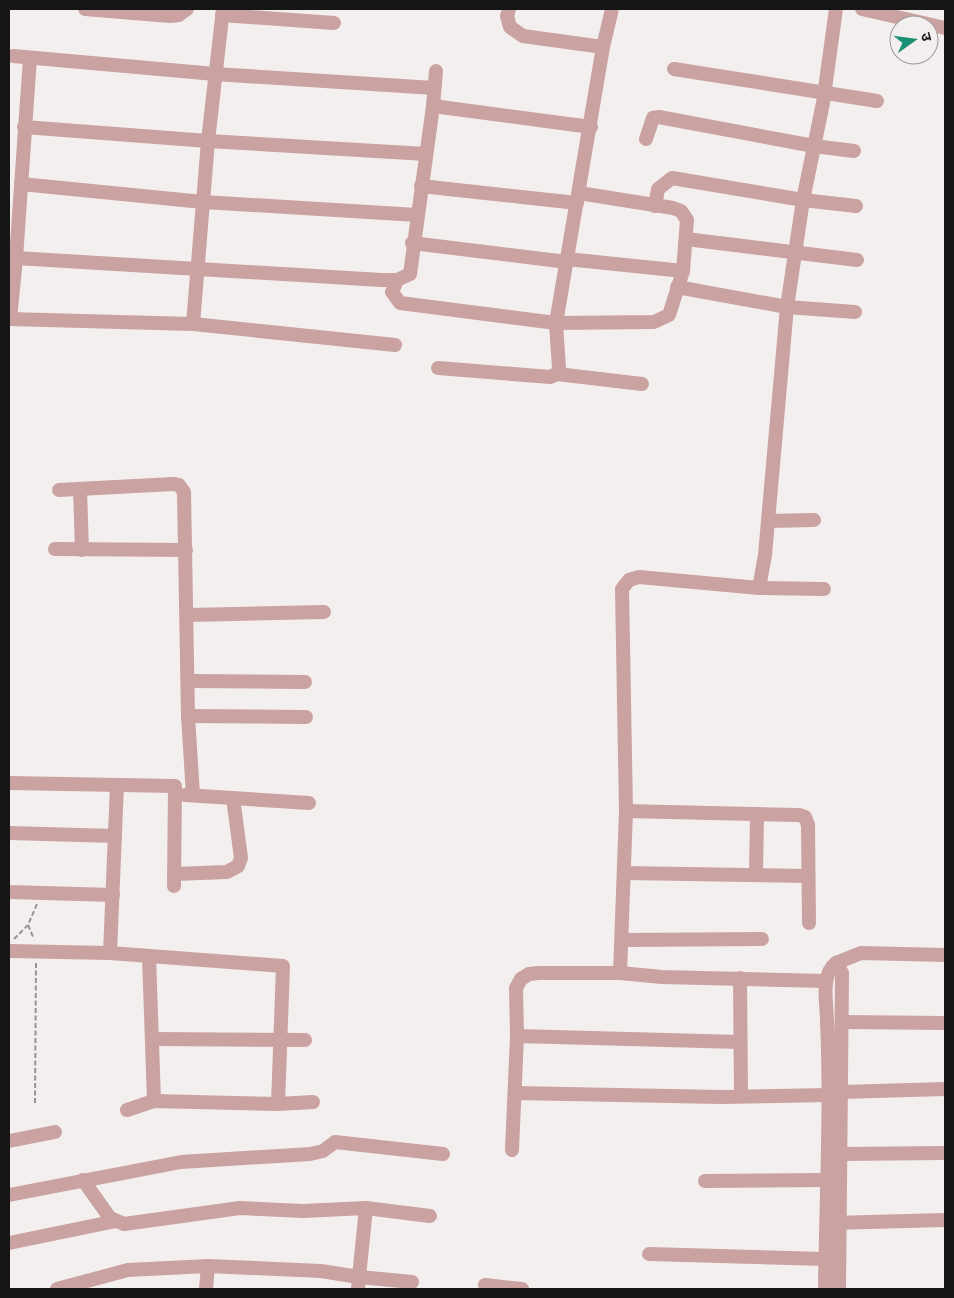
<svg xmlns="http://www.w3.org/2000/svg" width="954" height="1298" font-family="'Noto Serif','Noto Sans Devanagari',serif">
  <rect width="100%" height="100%" fill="#f4efef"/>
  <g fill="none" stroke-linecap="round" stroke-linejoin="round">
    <g stroke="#969393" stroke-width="2" stroke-dasharray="5 2.5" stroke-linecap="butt">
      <path d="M28 925 34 939"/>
      <path d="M14 939 28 925 37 904"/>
      <path d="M35 1103 36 963"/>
    </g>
    <g stroke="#caa2a1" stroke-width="14">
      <path d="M85 9 170 16 179 15 187 9"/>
      <path d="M509 9 507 16 510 27 523 36 603 47"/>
      <path d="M862 9 945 28"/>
      <path d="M222 15 334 23"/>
      <path d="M13 56 215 74 434 88"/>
      <path d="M30 58 16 258 381 280H397L410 274 433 106 436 71"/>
      <path d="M674 69 877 101"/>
      <path d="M433 106 591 127"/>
      <path d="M24 127 208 141 426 154"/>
      <path d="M646 139 653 118 659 117 814 146 854 151"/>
      <path d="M21 184 203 202 417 215"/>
      <path d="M421 186 577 203"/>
      <path d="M655 206 658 189 672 178 803 200 856 206"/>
      <path d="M686 239 857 260"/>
      <path d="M412 243 567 262"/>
      <path d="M567 259 683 271"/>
      <path d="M397 280 392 292 400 303 556 323 603 47 612 9"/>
      <path d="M677 287 787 307 855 312"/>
      <path d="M9 319 193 324 395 345"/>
      <path d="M10 319 16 258"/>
      <path d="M193 324 208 141 223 9"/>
      <path d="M438 368 550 377 557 374 559 368 556 323 654 322 669 315 683 271 687 220 681 211 673 208 579 193"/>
      <path d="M557 374 642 384"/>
      <path d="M80 489 82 550"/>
      <path d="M59 490 173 484 179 485 184 492 188 716 193 795"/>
      <path d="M768 521 814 520"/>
      <path d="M55 549 186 550"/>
      <path d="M759 588 824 589"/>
      <path d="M188 615 324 612"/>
      <path d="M188 681 305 682"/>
      <path d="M188 716 306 717"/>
      <path d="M9 783 175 786 174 886"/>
      <path d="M185 795 309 803"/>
      <path d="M626 811 799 815 805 817 808 825 809 923"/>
      <path d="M9 833 115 836"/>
      <path d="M624 873 808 876"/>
      <path d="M174 874 227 872 238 866 241 858 233 798"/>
      <path d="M756 874 757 814"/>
      <path d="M9 892 113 895"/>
      <path d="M623 940 762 939"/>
      <path d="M9 951 110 953 283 966 278 1104"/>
      <path d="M110 953 117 785"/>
      <path d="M149 956 154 1101"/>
      <path d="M836 963 861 953 945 955"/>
      <path d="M740 978 741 1095"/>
      <path d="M826 981 662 977 620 973 626 811 622 589 629 580 639 577 759 588 765 555 787 307 803 200 823 103 836 9"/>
      <path d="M842 1022 945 1023"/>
      <path d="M517 1036 740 1042"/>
      <path d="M153 1039 305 1040"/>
      <path d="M841 1092 945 1089"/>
      <path d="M515 1093 721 1097 828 1095"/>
      <path d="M127 1110 154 1101 278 1104 313 1102"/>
      <path d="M9 1141 55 1132"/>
      <path d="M512 1150 517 1036 516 988 521 979 529 974 539 973H620"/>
      <path d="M840 1154 945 1153"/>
      <path d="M705 1181 826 1180"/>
      <path d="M9 1195 181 1162 310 1154 323 1151 335 1142 443 1154"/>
      <path d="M366 1208 430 1216"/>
      <path d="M831 1223 945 1220"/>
      <path d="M9 1243 116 1221"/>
      <path d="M649 1254 825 1259"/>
      <path d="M485 1285 522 1289"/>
      <path d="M57 1289 128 1270 208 1266 321 1271 359 1277 366 1208 303 1211 240 1208 124 1224 110 1218 83 1180"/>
      <path d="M206 1289 208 1266"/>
      <path d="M358 1289 359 1277 412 1282"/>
      <path d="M825 1289C826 1200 831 1110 827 1021 827 1004 820 975 836 963L842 973 839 1289"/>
    </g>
  </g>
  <rect width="954" height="1298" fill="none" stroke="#161515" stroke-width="20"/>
  <g transform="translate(914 40) rotate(76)"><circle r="24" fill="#f4efef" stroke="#9b9898"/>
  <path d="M0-4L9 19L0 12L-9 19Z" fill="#1b8f71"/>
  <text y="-8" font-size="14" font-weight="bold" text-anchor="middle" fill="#161515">उ</text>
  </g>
</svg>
